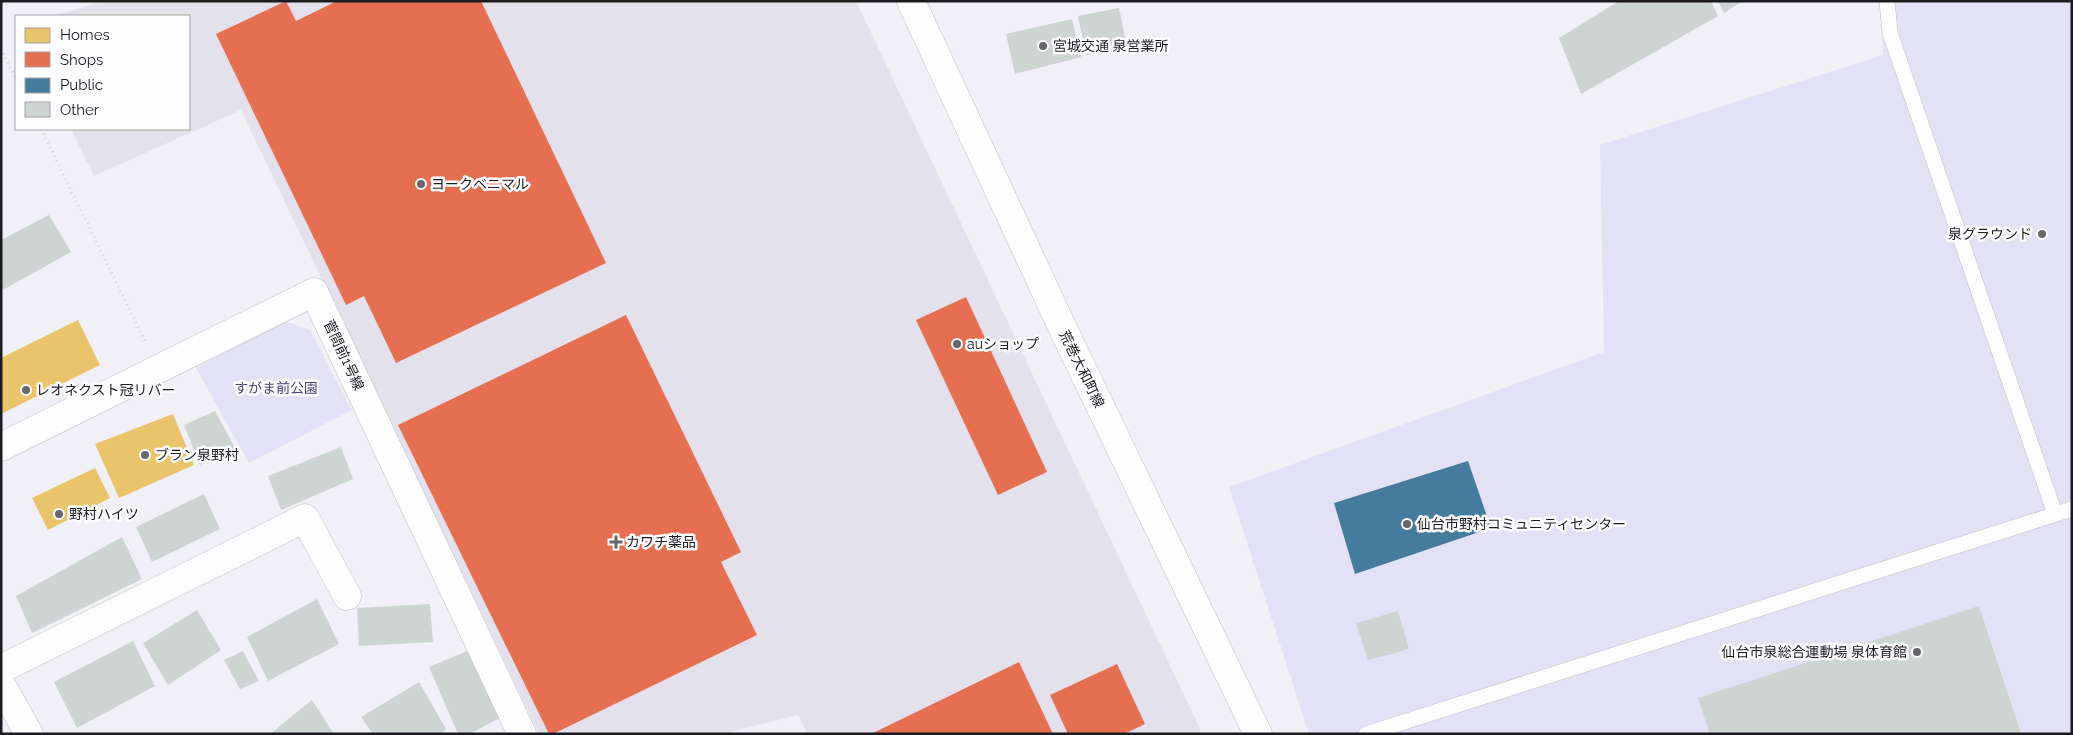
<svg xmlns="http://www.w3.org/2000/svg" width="2073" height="735" font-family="Raleway,'Noto Sans JP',sans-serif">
  <rect width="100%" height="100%" fill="#f1f0f6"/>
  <path fill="#e2e1ec" d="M104 1H856L1201 731 1196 734H807L798 715 722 734H539L241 110 94 176 71 129H189V16H54Z"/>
  <g fill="#e3e1f5">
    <path d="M1881 1H2072V734H1309L1229 487 1604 352 1600 145 1883 55Z"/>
    <path d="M284 321 310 330 352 410 249 463 196 368Z"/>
  </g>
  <g fill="#e9c46a">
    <path d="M78 320 100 365 1 414V358Z"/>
    <path d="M173 414 194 465 119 498 95 444Z"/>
    <path d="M95 468 110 498 48 530 32 498Z"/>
  </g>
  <g fill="#e76f51">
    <path d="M286 1 296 21 337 1H481L606 263 396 363 364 296 346 305 216 34Z"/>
    <path d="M966 297 1047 472 998 495 916 320Z"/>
    <path d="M626 315 741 552 721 562 757 635 553 734H549L398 425Z"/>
    <path d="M1019 662 1053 734H871Z"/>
    <path d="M1117 664 1145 724 1124 734H1068L1050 695Z"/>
  </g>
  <path fill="#457b9d" d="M1468 461 1491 528 1355 574 1334 503Z"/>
  <g fill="#ced4d1">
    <path d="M1619 1H1711L1718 16 1581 94 1559 38Z"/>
    <path d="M1718 1H1743L1724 13Z"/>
    <path d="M1119 8 1127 47 1086 55 1078 16Z"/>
    <path d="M1072 19 1081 57 1015 74 1006 34Z"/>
    <path d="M49 215 71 252 1 291V240Z"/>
    <path d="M215 411 235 448 200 465 184 425Z"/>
    <path d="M341 447 353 479 281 510 268 476Z"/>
    <path d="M204 494 220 529 152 562 136 527Z"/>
    <path d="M122 537 142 579 32 633 16 596Z"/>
    <path d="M317 599 339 644 268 681 247 637Z"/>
    <path d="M430 604 433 642 359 646 357 608Z"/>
    <path d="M1979 606 2021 734H1710L1698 698Z"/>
    <path d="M197 610 221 650 168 685 143 643Z"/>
    <path d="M1398 611 1409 649 1368 660 1356 623Z"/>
    <path d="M133 641 155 686 77 728 54 682Z"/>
    <path d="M243 651 259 681 240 689 224 660Z"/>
    <path d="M467 651 500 718 469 734H458L429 667Z"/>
    <path d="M419 682 446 729 441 734H373L361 717Z"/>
    <path d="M312 700 334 734H270Z"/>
  </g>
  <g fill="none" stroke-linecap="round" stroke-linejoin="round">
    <defs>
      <g id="service">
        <path d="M1887 1 1890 33 2055 514"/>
        <path d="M1366 734 2072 509"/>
      </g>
      <g id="minor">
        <path d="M1 447 314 292 522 734"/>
        <path d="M1 669 305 518 347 596"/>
      </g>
      <g id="tertiary">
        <path d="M911 1 1064 331 1258 734"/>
        <path d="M1 684 29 734"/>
      </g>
    </defs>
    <use href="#service" stroke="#c1c0c4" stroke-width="16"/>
    <use href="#minor" stroke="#c1c0c4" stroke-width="29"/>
    <use href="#tertiary" stroke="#c1c0c4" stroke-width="29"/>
    <g stroke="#d5d5d6" stroke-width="3" stroke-dasharray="1 4" stroke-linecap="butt">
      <path d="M1 49 16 79"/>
      <path d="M41 129 145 341"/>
    </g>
    <use href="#service" stroke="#fdfdfe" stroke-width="15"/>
    <use href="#minor" stroke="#fdfdfe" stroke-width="28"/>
    <use href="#tertiary" stroke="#fdfdfe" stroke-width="28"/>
  </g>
  <g fill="#67666a" stroke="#fdfdff" stroke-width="2">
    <circle cx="1043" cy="46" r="5"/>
    <circle cx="421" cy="184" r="5"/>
    <circle cx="2042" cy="234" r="5"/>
    <circle cx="957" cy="344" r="5"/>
    <circle cx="26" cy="390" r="5"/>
    <circle cx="145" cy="455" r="5"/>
    <circle cx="59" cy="514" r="5"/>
    <circle cx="1407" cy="524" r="5"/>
    <path d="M613.5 534.5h5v5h5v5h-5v5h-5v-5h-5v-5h5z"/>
    <circle cx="1917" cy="652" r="5"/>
  </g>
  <g text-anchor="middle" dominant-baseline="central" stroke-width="5" stroke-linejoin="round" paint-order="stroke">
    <g font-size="14" fill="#1c1b1f" stroke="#fdfdff" text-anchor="start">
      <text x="1053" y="46">宮城交通 泉営業所</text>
      <text x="431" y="184">ヨークベニマル</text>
      <text x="2032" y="234" text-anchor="end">泉グラウンド</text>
      <text x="967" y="344">auショップ</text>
      <text x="36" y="390">レオネクスト冠リバー</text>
      <text x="155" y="455">ブラン泉野村</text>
      <text x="69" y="514">野村ハイツ</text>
      <text x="1417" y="524">仙台市野村コミュニティセンター</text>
      <text x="626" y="542">カワチ薬品</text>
      <text x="1907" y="652" text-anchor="end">仙台市泉総合運動場 泉体育館</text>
    </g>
    <g font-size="14" fill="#1c1b1f" stroke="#fdfdff">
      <text transform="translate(344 355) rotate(65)">菅間前1号線</text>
      <text transform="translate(1082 369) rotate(64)">荒巻大和町線</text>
    </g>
    <g font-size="14" fill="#4d4475" stroke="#fdfdff">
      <text x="276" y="388">すがま前公園</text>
    </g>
  </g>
  <rect width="2073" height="735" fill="none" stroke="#1c1b1f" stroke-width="5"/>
  <rect x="15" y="15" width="175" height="115" fill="#fdfdff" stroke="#a3a3a5"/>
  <rect x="25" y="28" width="25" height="15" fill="#e9c46a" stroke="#a3a3a5"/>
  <text x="60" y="40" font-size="15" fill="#1c1b1f">Homes</text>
  <rect x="25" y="52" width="25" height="15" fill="#e76f51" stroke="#a3a3a5"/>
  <text x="60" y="65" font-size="15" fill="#1c1b1f">Shops</text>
  <rect x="25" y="78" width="25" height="15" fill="#457b9d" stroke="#a3a3a5"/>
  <text x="60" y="90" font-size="15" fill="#1c1b1f">Public</text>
  <rect x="25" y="102" width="25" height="15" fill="#ced4d1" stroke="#a3a3a5"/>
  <text x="60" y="115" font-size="15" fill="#1c1b1f">Other</text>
</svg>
